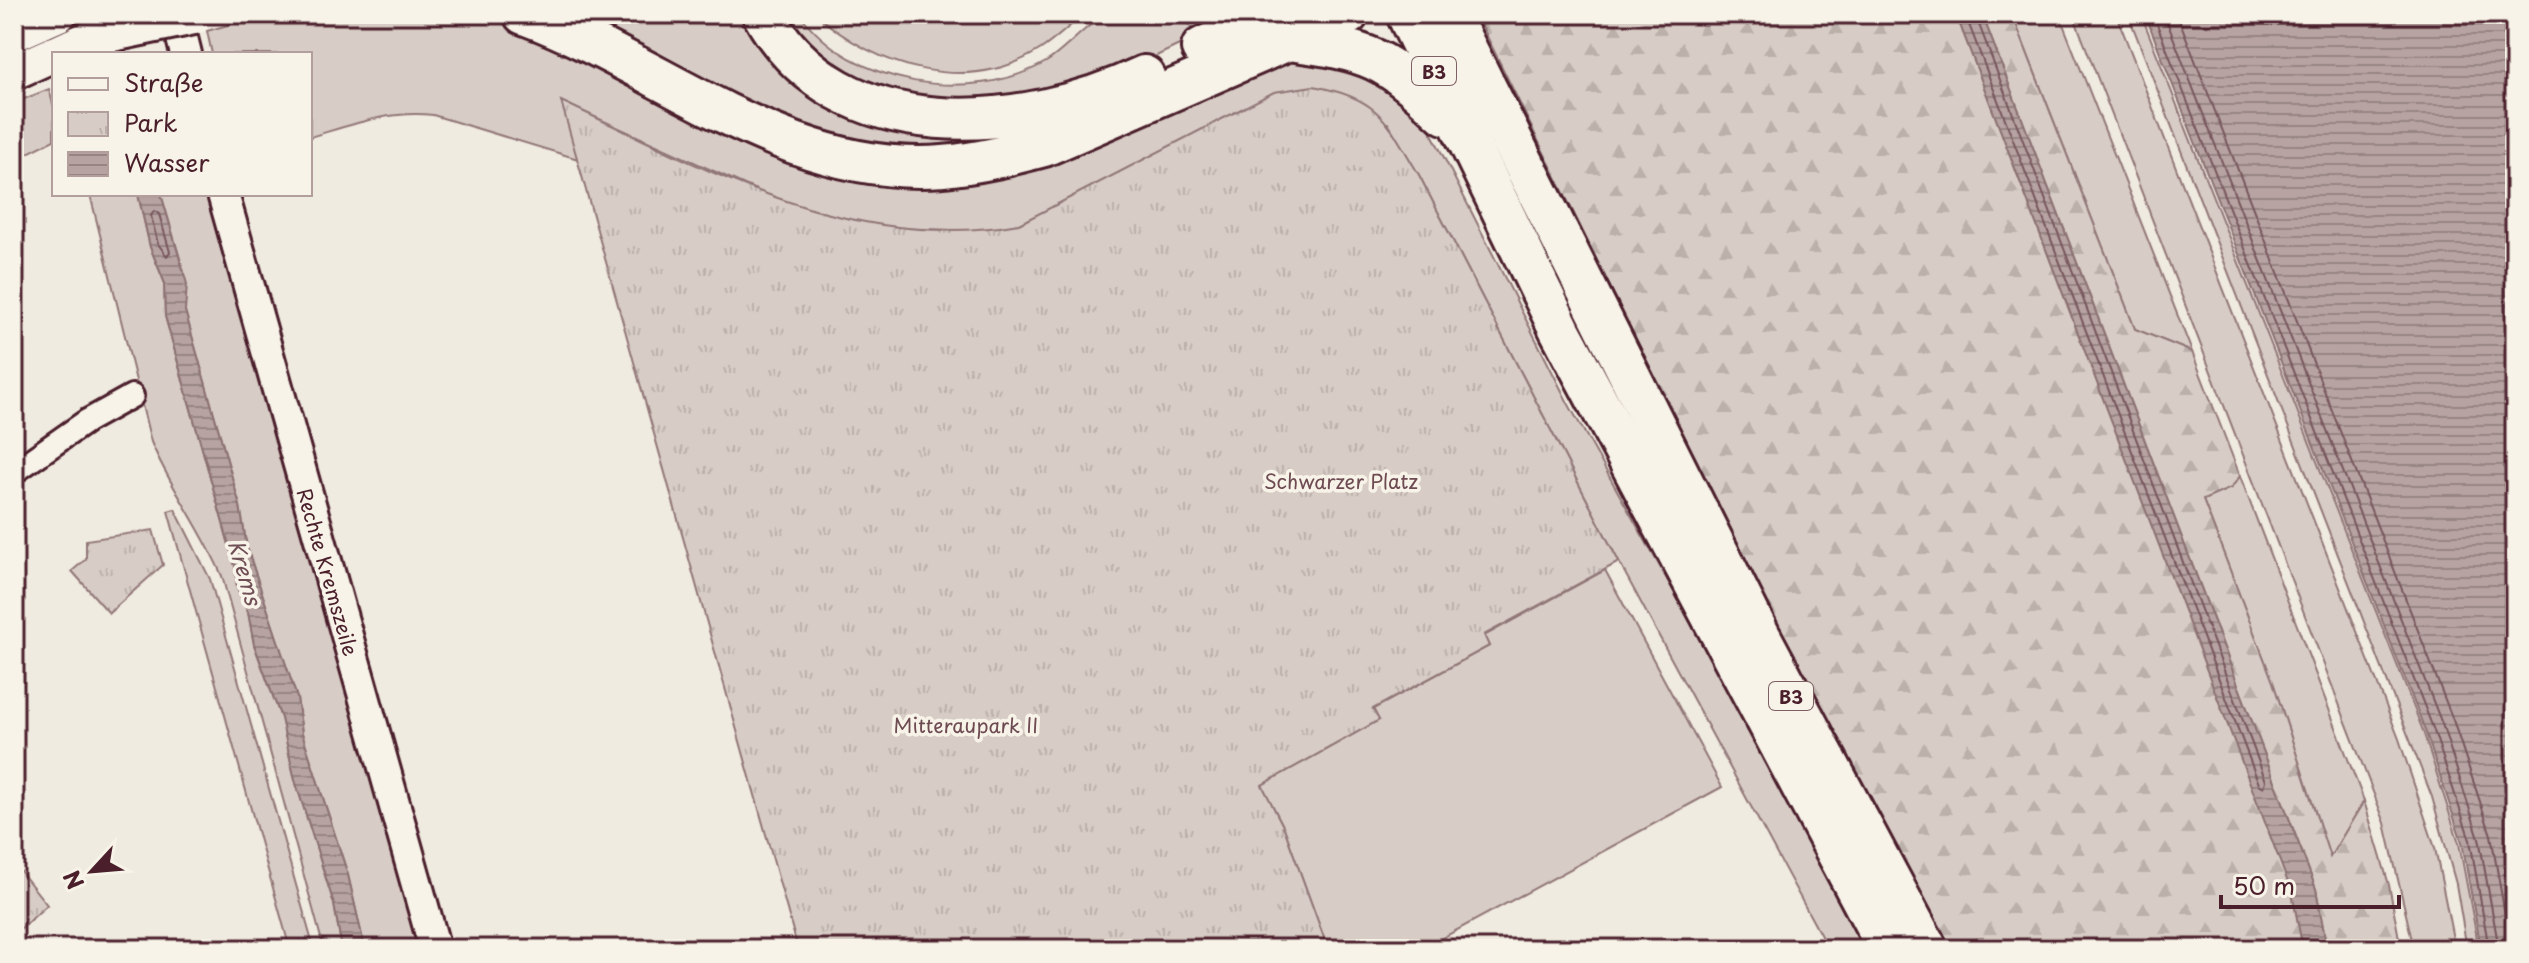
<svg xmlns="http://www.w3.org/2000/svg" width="2529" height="963" font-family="'Playpen Sans',sans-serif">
  <defs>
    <pattern id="forest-firs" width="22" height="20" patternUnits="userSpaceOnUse" patternTransform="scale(2)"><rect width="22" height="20" fill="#d8cdc6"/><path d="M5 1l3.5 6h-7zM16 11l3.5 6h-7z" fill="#bbb0aa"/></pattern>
    <pattern id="park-tufts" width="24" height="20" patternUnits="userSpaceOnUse" patternTransform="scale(2)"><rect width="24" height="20" fill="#d8cdc6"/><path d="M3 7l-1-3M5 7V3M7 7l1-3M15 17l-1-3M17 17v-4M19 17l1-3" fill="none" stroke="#bbb0aa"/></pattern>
    <pattern id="water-rules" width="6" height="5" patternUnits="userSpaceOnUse" patternTransform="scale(2)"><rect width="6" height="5" fill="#b7a4a2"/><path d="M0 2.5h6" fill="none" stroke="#978584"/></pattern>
  </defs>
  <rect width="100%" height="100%" fill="#f0ebe0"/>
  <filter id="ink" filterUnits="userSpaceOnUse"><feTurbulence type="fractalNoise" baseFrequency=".0125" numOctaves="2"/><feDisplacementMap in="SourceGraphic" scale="16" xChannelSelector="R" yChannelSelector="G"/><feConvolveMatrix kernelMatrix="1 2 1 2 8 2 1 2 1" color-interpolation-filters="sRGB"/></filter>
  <g filter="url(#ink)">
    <g fill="#d8cdc6" stroke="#917678" stroke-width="2">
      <path d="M266 14H494L894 178 1299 56 1352 64 1422 114 1568 403 1732 695 1869 949H1828L1619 562 1419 175 1388 123 1121 174 1019 224 983 231 895 228 832 218 760 192 562 102 578 159 433 115C389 110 351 125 310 137V54H212L207 31Z"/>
      <path d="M556 14H748L821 95 1046 121 994 149 849 148Z"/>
      <path d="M776 14H800C851 86 971 105 1046 62 1064 52 1092 18 1109 14 1131 9 1161 14 1183 14L1196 37 1125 71 960 110 834 75Z"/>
      <path d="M816 14H1083C1070 26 1056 39 1041 49 968 96 875 68 816 14Z"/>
      <path d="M2012 14H2059L2192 352 2135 329Z"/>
      <path d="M2073 14H2116L2399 739 2435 848 2455 949H2414L2385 823Z"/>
      <path d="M2128 14H2141L2423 731 2459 843 2479 949H2467L2456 884 2432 797Z"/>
      <path d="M49 89 54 108V140L14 160V103Z"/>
      <path d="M90 194H138L150 247 164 281 165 316 235 566 237 587 248 612 254 645 281 718 295 780 334 904 342 949H324L222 576C202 529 171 489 151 442Z"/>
      <path d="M161 194H209L424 949H365L348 875 302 733 297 698 247 548 240 506 185 311 184 272Z"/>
      <path d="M2240 476 2364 801 2330 858 2273 682 2203 500 2231 488Z"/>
      <path d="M175 509 210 579 314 949H290L168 511Z"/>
      <path d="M1605 570 1722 787 1422 949H1328L1284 828 1262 785 1379 720 1373 709 1489 646 1484 636Z"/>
    </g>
    <g fill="url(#forest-firs)" stroke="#917678" stroke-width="2">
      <path d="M1476 14H1956L2293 893 2303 949H1949L1777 627Z"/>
      <path d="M1982 14H2012L2135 329 2192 352 2240 476 2231 488 2203 500 2273 682 2330 857 2364 801 2389 885 2401 949H2327L2316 889Z"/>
    </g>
    <g fill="url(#park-tufts)" stroke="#917678" stroke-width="2">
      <path d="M1313 86C1380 98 1386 120 1419 175L1619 562 1484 635 1489 646 1373 709 1379 720 1262 785 1284 828 1328 949H798L561 101C708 170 851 254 1019 224L1274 92Z"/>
      <path d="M153 530 163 565 109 613 72 571 86 559V540Z"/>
      <path d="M14 863 47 905 14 935Z"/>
    </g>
    <g fill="url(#water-rules)" stroke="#8b6f72" stroke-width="2">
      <path d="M1956 14H1982L2316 889 2327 949H2303L2292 893Z"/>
      <path d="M2145 14H2515V949H2481L2462 842 2425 730Z"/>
      <path d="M138 194H161L187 284 185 311 240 506 247 548 297 698 302 733 348 875 365 949H342L334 904 295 780 281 718 254 644 248 612 237 587 235 566 165 316 164 281 150 247Z"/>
    </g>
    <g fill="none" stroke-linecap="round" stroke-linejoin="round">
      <g stroke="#76545b" stroke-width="2">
        <path d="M1965 14 2259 784 2264 787 2266 781 1975 14"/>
        <path d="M2153 14 2433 728 2470 840 2489 949"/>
        <path d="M2164 14 2442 724 2479 838 2499 949"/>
        <path d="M2177 14 2453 720 2491 835 2511 949"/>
        <path d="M154 211 159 214 170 252 167 256 158 244 151 216Z"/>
      </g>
      <defs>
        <path id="street" d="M14 472 87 421 132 396"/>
        <g id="secondary">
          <path d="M176 14 186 54"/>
          <path d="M223 194 435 949"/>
        </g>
        <g id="primary">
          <path d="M14 34 59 14"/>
          <path d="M55 54 127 21"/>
          <path d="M14 72 54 54"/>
        </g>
        <g id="highway">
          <path d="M524 14C661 64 787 179 943 166 978 163 1010 155 1044 146L1348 14"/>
          <path d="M763 14C839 151 1023 133 1144 76"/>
          <path d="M1407 14 1560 330 1888 949"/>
          <path d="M1449 14 1760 636 1927 949"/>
          <path d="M1288 40C1371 51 1384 57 1445 114"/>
          <path d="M1202 48 1274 14"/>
        </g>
      </defs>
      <use href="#street" stroke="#4a1f2b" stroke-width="28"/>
      <use href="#secondary" stroke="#4a1f2b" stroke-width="36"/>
      <use href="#primary" stroke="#4a1f2b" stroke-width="40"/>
      <use href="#highway" stroke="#4a1f2b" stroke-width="46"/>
      <use href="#street" stroke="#f7f3e8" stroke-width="22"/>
      <use href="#secondary" stroke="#f7f3e8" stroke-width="30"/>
      <use href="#primary" stroke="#f7f3e8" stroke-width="34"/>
      <use href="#highway" stroke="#f7f3e8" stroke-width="40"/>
      <defs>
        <path id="highway-bridge" d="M103 33 194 14"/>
      </defs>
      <use href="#highway-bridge" stroke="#4a1f2b" stroke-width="46" stroke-linecap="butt"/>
      <use href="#highway-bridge" stroke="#f7f3e8" stroke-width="40"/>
    </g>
  </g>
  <g text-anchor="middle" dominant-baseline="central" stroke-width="7" stroke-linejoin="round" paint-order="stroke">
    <g fill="#f7f3e8" stroke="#7e5f64" stroke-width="2">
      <rect x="1412" y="57" width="44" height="28" rx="6"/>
      <rect x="1769" y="682" width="44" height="28" rx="6"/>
    </g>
    <g font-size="18" font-weight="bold" fill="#4a1f2b">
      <text x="1434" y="71">B3</text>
      <text x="1791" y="696">B3</text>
    </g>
    <g font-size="20" fill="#6e4a52" stroke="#f7f3e8">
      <text x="1341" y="481">Schwarzer Platz</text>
      <text x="966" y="725">Mitteraupark II</text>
    </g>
    <g font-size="20" fill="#4a1f2b" stroke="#f7f3e8">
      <text transform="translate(328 572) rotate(74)">Rechte Kremszeile</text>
    </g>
    <g font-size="22" font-style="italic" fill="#704e55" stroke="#f7f3e8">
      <text transform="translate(246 572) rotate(74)">Krems</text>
    </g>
  </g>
  <rect width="2529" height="963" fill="none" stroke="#f7f3e8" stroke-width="48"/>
  <rect x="24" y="24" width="2481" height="915" fill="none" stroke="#4a1f2b" stroke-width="3" filter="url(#ink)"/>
  <rect x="52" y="52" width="260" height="144" fill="#f7f3e8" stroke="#b29e9c" stroke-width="2"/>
  <rect x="68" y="78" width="40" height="12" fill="#f7f3e8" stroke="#b29e9c" stroke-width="2"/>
  <text x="124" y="92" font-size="24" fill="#4a1f2b">Straße</text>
  <rect x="68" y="112" width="40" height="24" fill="url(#park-tufts)" stroke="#b29e9c" stroke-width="2"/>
  <text x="124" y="132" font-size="24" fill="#4a1f2b">Park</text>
  <rect x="68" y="152" width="40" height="24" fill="url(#water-rules)" stroke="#b29e9c" stroke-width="2"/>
  <text x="124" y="172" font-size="24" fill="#4a1f2b">Wasser</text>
  <g transform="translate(92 871) rotate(244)" stroke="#f7f3e8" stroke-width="6" paint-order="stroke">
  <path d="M0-6L14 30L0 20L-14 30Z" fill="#4a1f2b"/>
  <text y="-12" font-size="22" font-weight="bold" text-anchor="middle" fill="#4a1f2b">N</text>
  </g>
  <path d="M2221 895v12h178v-12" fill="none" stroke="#4a1f2b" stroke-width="4"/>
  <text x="2233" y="895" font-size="24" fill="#4a1f2b" stroke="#f7f3e8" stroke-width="6" paint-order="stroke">50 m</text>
</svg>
